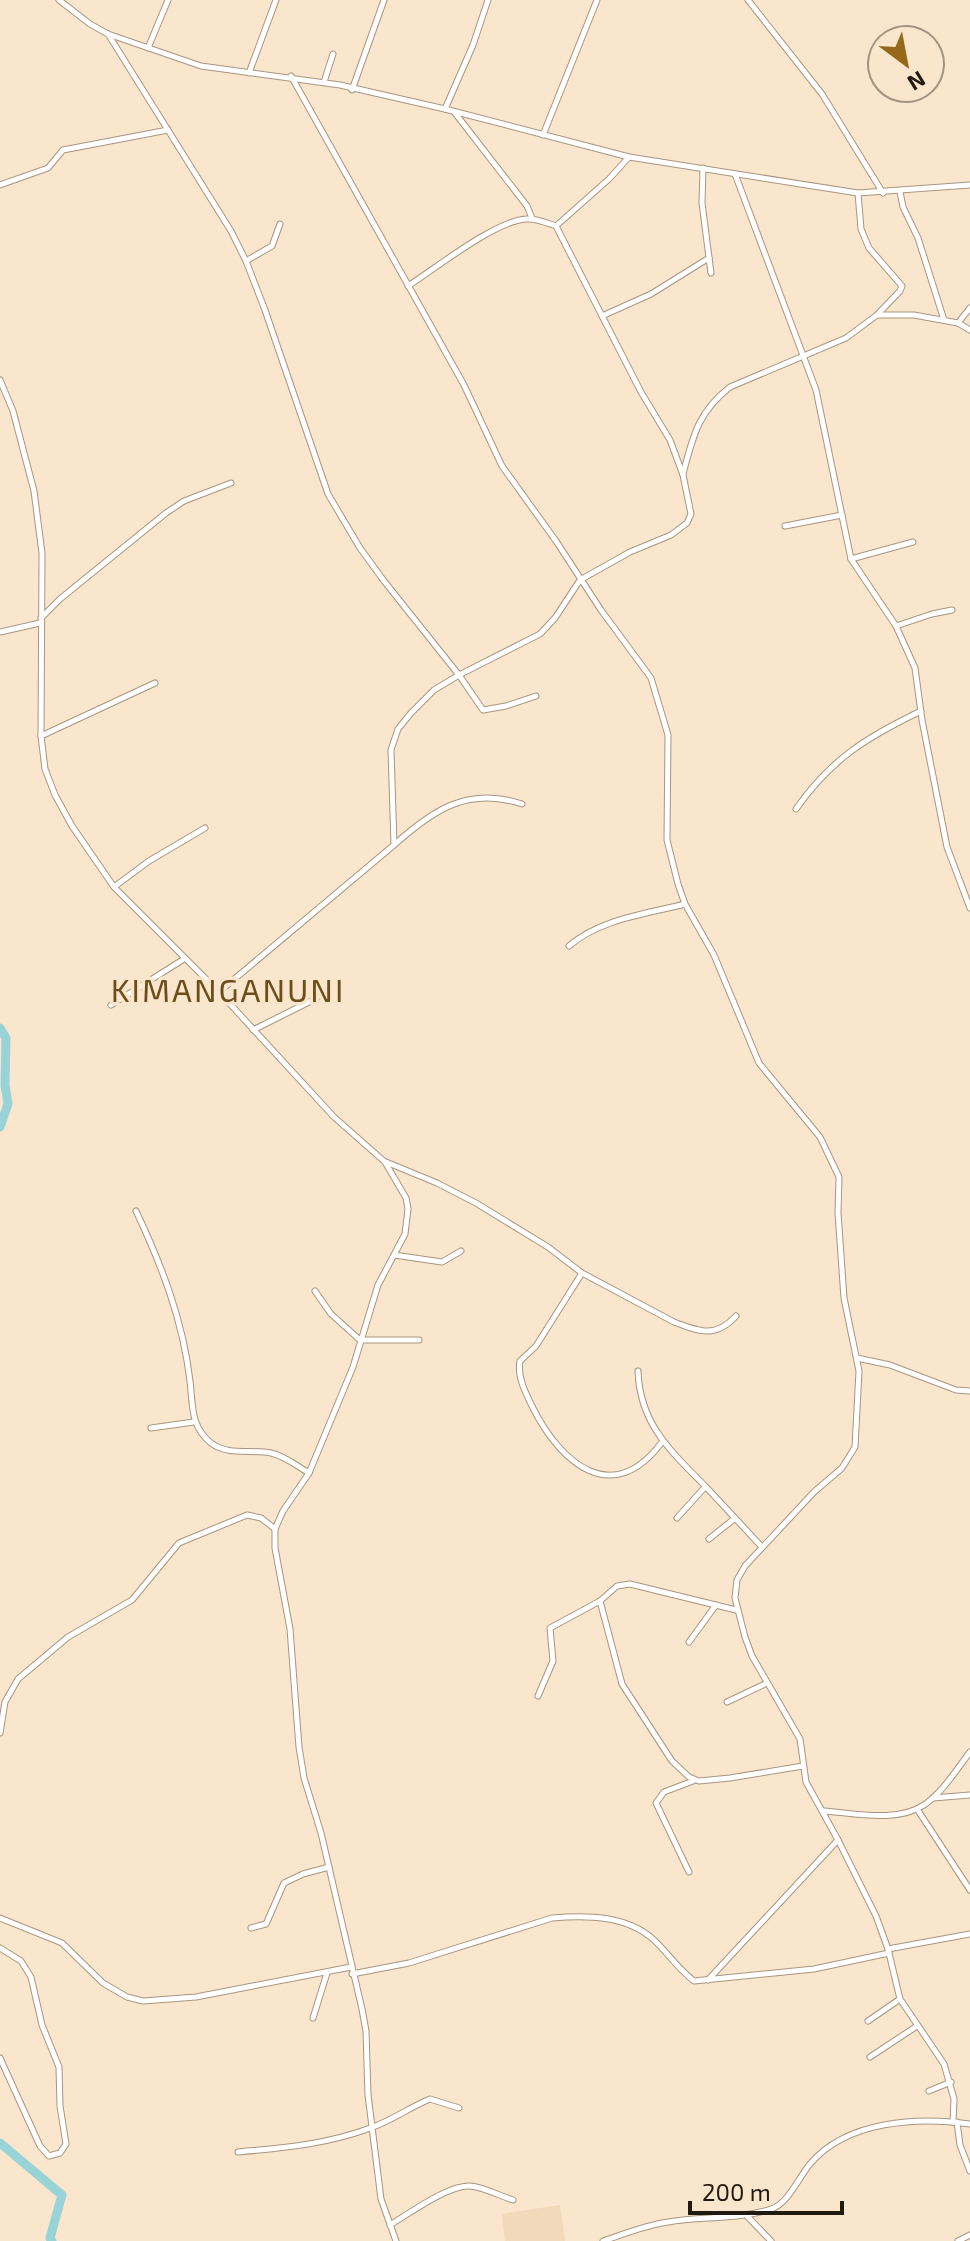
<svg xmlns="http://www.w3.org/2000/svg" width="970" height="2241" font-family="'Exo 2',sans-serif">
  <rect width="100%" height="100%" fill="#f9e6cd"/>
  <path fill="#f1d9ba" d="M560 2205 565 2241H505L502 2214Z"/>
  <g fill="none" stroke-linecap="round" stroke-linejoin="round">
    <g stroke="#98d4d7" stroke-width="9">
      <path d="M0 1028 6 1038 5 1085 8 1104 0 1127"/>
      <path d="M0 2143 62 2195 50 2238 52 2241"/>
    </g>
    <defs>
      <g id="minor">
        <path d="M59 0 90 24 108 34 201 66 340 85 445 109 629 157 858 193 970 185"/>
        <path d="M748 0 822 94 883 193"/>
        <path d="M108 34 231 231 246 261 265 310 328 494 360 548 384 581 459 675 483 710 506 706 536 696"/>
        <path d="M148 48 168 0"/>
        <path d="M249 73 276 0"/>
        <path d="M291 76 464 385 502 466 556 541 601 610 651 678 668 735 667 840 678 884 685 904 714 955 759 1063 820 1137 839 1177 838 1213 844 1298 859 1371 855 1447 842 1468 814 1492 745 1566 737 1580 735 1598 745 1637 752 1656 800 1739 806 1782 838 1840 876 1916 888 1949 900 1999 944 2064 954 2099 953 2122"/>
        <path d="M324 82 333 54"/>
        <path d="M352 90 384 0"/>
        <path d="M445 109 473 45 488 0"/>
        <path d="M455 113 527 206 532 218"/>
        <path d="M543 135 597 0"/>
        <path d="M703 168 702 203 711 273"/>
        <path d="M735 174 816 390 851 559 896 626 915 668 922 720 947 847 970 908"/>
        <path d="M0 185 48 168 63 150 168 130"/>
        <path d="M900 192 903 207 918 238 944 320"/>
        <path d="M858 193 861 229 869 248 902 286 900 291 877 315"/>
        <path d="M556 226 609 179 629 157"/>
        <path d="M246 261 272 246 280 224"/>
        <path d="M602 316 651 294 709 258"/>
        <path d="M958 323 970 308"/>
        <path d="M0 380 13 411 34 491 42 553 41 736 45 769 55 795 72 826 114 887 219 992 334 1117 385 1162 406 1198 408 1209 405 1234 378 1285 353 1367 309 1473 283 1511 275 1529V1548L290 1629 299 1747 304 1778 321 1833 362 2009 366 2031 368 2095 381 2199 396 2241"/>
        <path d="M683 474C693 436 698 412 730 387L846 338 877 315H914L958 323 970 330"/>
        <path d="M785 526 842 515"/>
        <path d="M851 559 913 542"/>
        <path d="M41 618 60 599 166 513 184 501 231 483"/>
        <path d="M896 626 932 614 952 610"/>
        <path d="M0 632 40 623"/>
        <path d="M41 736 155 683"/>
        <path d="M796 809C831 759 867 737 921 711"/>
        <path d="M394 845C433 810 468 786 522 804"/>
        <path d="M114 887 149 861 205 828"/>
        <path d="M569 946C600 919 646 914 685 904"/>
        <path d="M219 992 394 845 391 750 398 729 411 713 434 690 459 675 540 634 555 618 580 580 630 552 671 535 687 523 691 514 683 475 670 440 641 392 556 226C547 223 536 218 526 219 495 221 436 268 408 286"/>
        <path d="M111 1005 184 959"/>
        <path d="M253 1030 317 998"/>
        <path d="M386 1162 437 1183 476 1203 548 1247 582 1273 674 1322C700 1332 716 1338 736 1316"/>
        <path d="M136 1211C162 1266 183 1321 190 1381 193 1405 190 1426 211 1443 228 1456 251 1449 271 1453 285 1456 297 1466 309 1473"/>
        <path d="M394 1255 442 1262 461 1251"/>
        <path d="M582 1273 536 1346 520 1361C517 1377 526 1394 533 1408 561 1464 613 1508 662 1442"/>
        <path d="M315 1291 331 1314 360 1340H419"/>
        <path d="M857 1358 890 1365 956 1390 970 1391"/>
        <path d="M638 1371C640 1425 671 1451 706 1487 725 1507 743 1527 762 1547"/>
        <path d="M151 1428 194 1422"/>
        <path d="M677 1518 705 1487"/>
        <path d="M709 1539 734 1519"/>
        <path d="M600 1601 622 1684 672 1761 689 1777 699 1781 730 1778 803 1766"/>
        <path d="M689 1642 716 1605"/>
        <path d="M538 1696 553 1661 550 1628 600 1601 617 1586 630 1584 736 1610"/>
        <path d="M727 1702 767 1683"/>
        <path d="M0 1733 5 1702 18 1679 68 1637 132 1600 179 1543 247 1515 261 1518 275 1529"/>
        <path d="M933 1798 970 1795"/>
        <path d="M917 1809 970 1890"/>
        <path d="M824 1811C854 1813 897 1823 924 1805 942 1793 957 1769 970 1752"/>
        <path d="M689 1872 656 1803 664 1792 693 1781"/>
        <path d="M0 1918 62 1943 103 1983 127 1997 143 2001 196 1997 351 1967"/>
        <path d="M251 1928 266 1924 284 1883 303 1874 329 1867"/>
        <path d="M0 1948 21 1961 31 1977 42 2025 59 2067 60 2106 66 2144 60 2153 49 2156 40 2146 0 2058"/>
        <path d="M888 1949 970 1934"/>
        <path d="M352 1974 409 1963 552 1918C586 1915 627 1915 654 1940 668 1953 678 1969 694 1981L814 1969 889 1953"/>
        <path d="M708 1980 838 1840"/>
        <path d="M313 2018 327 1973"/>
        <path d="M868 2021 900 1999"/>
        <path d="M870 2057 917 2026"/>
        <path d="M929 2091 951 2082"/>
        <path d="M957 2122 960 2145 970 2171"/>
        <path d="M238 2152C284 2148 329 2144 373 2127 393 2120 410 2107 430 2099L459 2108"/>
        <path d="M746 2215 771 2241"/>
        <path d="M390 2225C410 2213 448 2185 470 2186 484 2187 500 2196 513 2200"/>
        <path d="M603 2241C624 2234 646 2225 668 2222 701 2216 738 2220 771 2209 788 2204 799 2177 810 2164 847 2120 918 2117 970 2124"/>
        <path d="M958 2241 970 2235"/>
      </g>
    </defs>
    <use href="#minor" stroke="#a8967f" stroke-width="7"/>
    <use href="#minor" stroke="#fff" stroke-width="5"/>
  </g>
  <g text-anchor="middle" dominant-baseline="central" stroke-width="7" stroke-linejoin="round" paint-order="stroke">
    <g font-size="32" letter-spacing="2" fill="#6d4d19" stroke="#f9e6cd">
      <text x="228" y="989">KIMANGANUNI</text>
    </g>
  </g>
  <g transform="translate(906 64) rotate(148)"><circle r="38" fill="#f9e6cd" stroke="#a39482" stroke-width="2"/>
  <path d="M0-6L14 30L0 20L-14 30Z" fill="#966817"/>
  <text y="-12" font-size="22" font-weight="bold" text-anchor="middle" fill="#211a11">N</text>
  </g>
  <path d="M690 2201v12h152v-12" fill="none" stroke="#211a11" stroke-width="4"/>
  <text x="702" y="2201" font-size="24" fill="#211a11" stroke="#f9e6cd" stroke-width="6" paint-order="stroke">200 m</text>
</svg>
